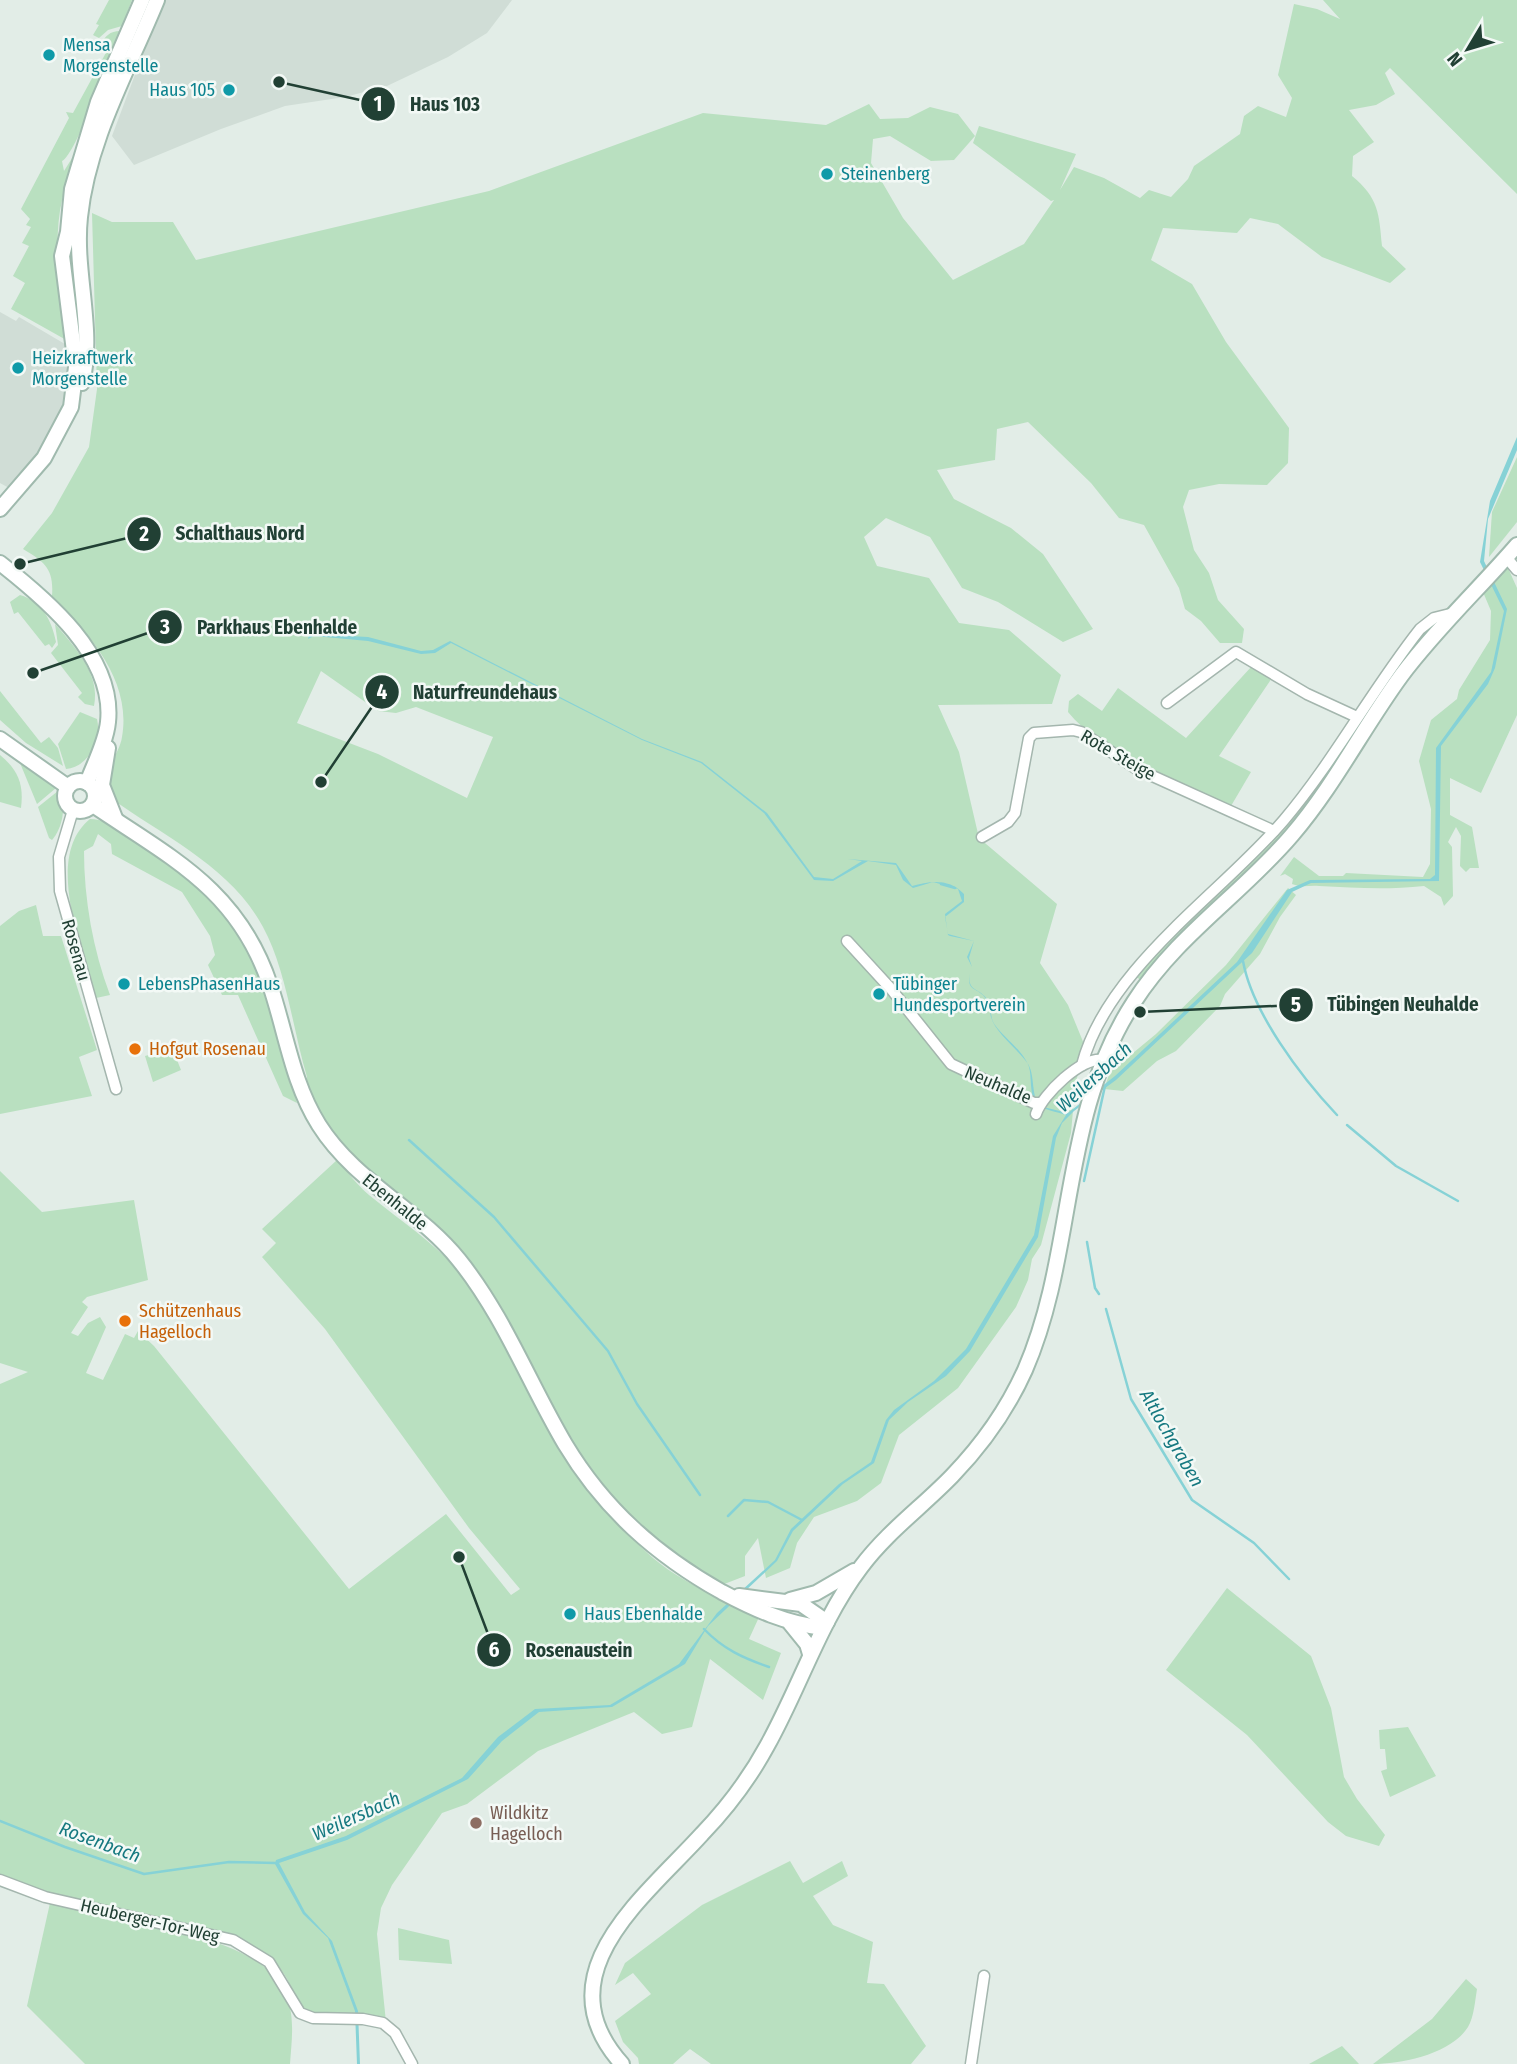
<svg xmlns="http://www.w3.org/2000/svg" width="1517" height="2064" font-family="'Fira Sans Condensed',sans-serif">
  <rect width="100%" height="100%" fill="#e2ede7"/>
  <g fill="#d0ddd6">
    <path d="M163 0H512L487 33 448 57 387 86 345 97 285 106 221 129 134 165 112 136Z"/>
    <path d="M0 312 16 321 19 317 70 347 69 397 39 455 13 487 9 488 0 483Z"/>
  </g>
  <g fill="#b9e0c0" fill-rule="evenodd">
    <path d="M109 0H132L122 26 108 30 99 38 93 35 99 25 96 24Z"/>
    <path d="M1323 0H1517V194L1390 68 1385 73 1395 94 1376 105 1349 110 1374 142 1353 156 1352 176C1379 198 1379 214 1382 246L1406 269 1390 283 1322 257 1278 224 1250 218 1237 233 1163 228 1151 260 1192 284 1226 342 1289 428 1288 463 1267 485 1219 484 1189 490 1183 507 1194 550 1209 573 1218 600 1244 629 1242 643H1220L1201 621 1185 609 1179 588 1144 525 1119 518 1091 483 1028 422 997 429 995 460 937 470 954 499 1011 528 1043 554 1093 629 1063 642 998 602 962 588 930 537 886 518 864 537 877 566 929 578 959 623 1009 630 1061 675 1052 704 938 705 959 752 979 838 1057 904 1040 963 1068 1005 1084 1044 1075 1088 1071 1133 1041 1245 1032 1259 1028 1280 1016 1307 958 1388 899 1435 881 1483 857 1501 814 1517 797 1543 790 1568 766 1578 758 1538 745 1556V1576L714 1588 613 1510 466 1269 365 1177 302 1092 307 1077C293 1030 286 969 263 927 231 867 165 837 112 799 111 793 106 784 107 778 108 765 120 751 122 737 132 680 89 634 52 596 54 569 45 562 23 549L52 513 89 447 97 389 92 213 112 222H173L196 260 489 191 703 113 826 125 869 104 880 119 908 118 930 107 958 114 975 136 954 160 931 161 890 136 873 139 871 163 903 218 953 280 1024 244 1054 200 1051 201 973 143 979 126 1076 154 1060 190 1074 167 1104 178 1140 198 1149 190 1171 197 1188 179 1194 166 1240 134 1244 116 1258 106 1286 117 1292 98 1278 75 1294 4 1317 9 1340 19ZM321 671 378 711 396 713 416 707 493 737 467 798 378 754 297 723Z"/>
    <path d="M120 31C116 49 74 158 62 161L64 171 84 139C77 159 67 179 62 200 52 245 61 296 68 341L11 309 25 283 13 276 29 246 22 243 31 227 26 225 30 219 21 209 69 118 66 112 73 113 108 49 101 45C105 36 110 31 120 31Z"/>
    <path d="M1517 457V522L1489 557 1492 512Z"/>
    <path d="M1508 568 1517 588V715L1481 793 1450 778V815L1472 827 1479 868H1470L1466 872 1460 866 1461 836 1456 827 1448 842 1452 847 1453 896 1444 906 1441 897 1424 886C1388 890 1355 888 1319 886 1309 885 1302 888 1292 884L1293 879 1285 874 1280 876 1294 857 1319 876H1343L1346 873 1423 877 1430 864 1431 809 1419 761 1431 720 1457 699 1459 690 1490 640 1491 611 1483 592Z"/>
    <path d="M20 595C42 601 52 621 56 642L52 648 49 644 45 646 18 612 14 614 10 602Z"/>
    <path d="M1440 619 1290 827 1272 848 1177 936 1141 980 1136 977 1165 942 1267 843 1423 630Z"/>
    <path d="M55 624C75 647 101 675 94 706L85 704 78 697 82 693 51 653 58 645Z"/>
    <path d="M1252 666 1272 678 1219 756 1251 772 1231 806C1181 784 1103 755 1068 712L1069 701 1078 694 1102 711 1118 688 1186 738Z"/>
    <path d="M0 691 41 743 49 737 58 748 63 766 26 743 0 720Z"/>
    <path d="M80 712 97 719C102 739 89 767 66 769L58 744Z"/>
    <path d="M0 755C18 770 24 784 21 808L0 802Z"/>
    <path d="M20 763 56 788 37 804Z"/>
    <path d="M58 791C68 804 62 829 52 840L49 838 38 807Z"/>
    <path d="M90 819C113 820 132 837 150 849 174 865 202 884 221 906 262 952 281 1044 297 1103L283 1096 238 995H222L208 965 215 955 210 936 182 892 112 854 111 844 98 834 93 846 84 851C84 899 93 950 110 995L96 998C83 950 43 857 90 819Z"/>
    <path d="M1288 888 1296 895 1280 917 1260 954 1225 994 1220 1006 1176 1051 1157 1061 1123 1091 1104 1089 1110 1072 1156 1034 1226 965Z"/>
    <path d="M36 905 43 936H61L97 1050 79 1057 92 1096 0 1114V926L19 911Z"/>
    <path d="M164 1051 177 1060 181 1070 153 1082 145 1056Z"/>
    <path d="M337 1160C347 1171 357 1185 369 1195 403 1223 440 1246 468 1282 532 1366 566 1472 641 1547 673 1579 719 1599 760 1615L749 1639 781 1653 763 1700 710 1659 692 1727 662 1734 634 1712 538 1751 467 1804 442 1813 392 1885 381 1908 377 1934 386 2022C364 2020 311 2020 297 2005 292 2000 293 1992 290 1985 282 1964 261 1953 243 1942L23 1887 0 1876V1384L28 1372 0 1363V1171L42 1212 134 1200 148 1280 87 1297 82 1302 88 1307 71 1333 78 1336 88 1323 100 1317 106 1327 86 1373 103 1380 125 1334 134 1338 138 1331 154 1346 349 1589 446 1514 511 1595 520 1589 469 1528 325 1329 262 1257 276 1243 262 1229Z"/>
    <path d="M1227 1588 1311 1656 1331 1708 1344 1777 1357 1799 1385 1835 1379 1846 1346 1836 1328 1822 1247 1735 1166 1670Z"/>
    <path d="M1408 1727 1436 1776 1390 1797 1381 1771 1387 1769 1385 1749H1380L1379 1730Z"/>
    <path d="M790 1861 803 1883 842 1861 848 1876 813 1896 833 1925 873 1942 867 1983 884 1984 926 2046 911 2064H711L690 2049 673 2064H639L638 2058 623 2042 615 2021 651 1994 633 1973 615 1985 625 1963 702 1905Z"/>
    <path d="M50 1903C106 1916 253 1934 282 1986 296 2011 292 2036 290 2064H85L27 2006Z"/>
    <path d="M398 1928 449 1940 452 1964 399 1960Z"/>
    <path d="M1466 1979 1477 1989C1475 2001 1474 2017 1468 2027 1451 2054 1402 2064 1373 2064L1432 2019Z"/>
    <path d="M1342 2046 1359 2064H1309Z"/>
  </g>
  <path fill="#86d2d6" d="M1517 437V450L1488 519 1484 561 1507 609 1495 668 1488 684 1441 746 1439 881 1311 883 1292 892 1252 953 1240 964 1116 1080 1074 1111 1062 1123 1056 1138 1038 1237 970 1351 946 1376 908 1402 889 1420 874 1463 843 1484 793 1531 777 1561 708 1626 685 1664 612 1707 539 1712 502 1741 468 1779 347 1840 279 1863 305 1912 332 1941 358 2011 360 2064H357L355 2011 328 1938 303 1914 275 1864 276 1860 346 1836 462 1778 498 1737 535 1709 610 1705 679 1664 717 1613 775 1560 791 1529 839 1484 871 1462 886 1420 894 1410 934 1381 966 1349 1034 1235 1053 1136 1066 1115C1058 1112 1042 1110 1036 1103 1029 1094 1032 1077 1029 1067 1024 1051 1004 1038 995 1025 990 1018 992 1012 989 1005 981 983 962 997 972 967L967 957 974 941 950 936 948 935 945 914 962 901 958 889 933 882 913 888 903 880 896 865 868 861 833 881 814 880 764 813 701 763 642 740 451 643 435 653 421 654 368 641 314 636 308 639 309 635 304 633 309 634 303 630 311 634 368 637 421 651 433 650 450 641 642 739 702 762 767 813 814 877 833 879 862 861 848 859 896 863 912 886C930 881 949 878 964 894V902L945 917 948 934 974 941 969 958 972 967C962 996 984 984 990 1006 993 1013 989 1010 991 1017 996 1034 1018 1049 1028 1064 1035 1075 1031 1093 1039 1106L1068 1113 1115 1076 1237 962 1287 890 1310 880 1430 879 1435 875 1436 748 1491 672 1504 611 1480 562 1490 501Z"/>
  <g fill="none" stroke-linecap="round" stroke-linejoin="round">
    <g stroke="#86d2d6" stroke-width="2.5">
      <path d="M941 884 955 888"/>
      <path d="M1243 961C1252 1012 1301 1077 1337 1115"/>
      <path d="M1347 1125 1396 1166 1458 1201"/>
      <path d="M409 1140 494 1217 608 1351 637 1404 700 1495"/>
      <path d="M1084 1181 1105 1086"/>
      <path d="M1087 1242 1095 1288 1099 1294"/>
      <path d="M1106 1309 1131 1399 1192 1500 1254 1543 1289 1579"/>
      <path d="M728 1516 744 1500 768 1502 802 1520"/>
      <path d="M704 1629C723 1649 743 1658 769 1667"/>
      <path d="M0 1821 65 1847 144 1874 229 1862 276 1863"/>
    </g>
    <defs>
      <g id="street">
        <path d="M1506 557 1517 570"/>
        <path d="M1167 703 1236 652 1307 694 1357 717"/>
        <path d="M73 810 59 857 60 891 116 1089"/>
        <path d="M982 837 1008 822 1015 813 1029 738 1034 733 1073 730 1081 732 1137 769 1274 831"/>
        <path d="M847 941 891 989 951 1064 1034 1103H1040"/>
        <path d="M1082 1065C1107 968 1222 893 1284 820 1334 761 1371 691 1420 629L1434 618 1454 613"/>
        <path d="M1036 1114C1042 1095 1082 1056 1103 1060"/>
        <path d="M0 1880 45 1897 233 1940 269 1962 300 2013 313 2018 363 2019 383 2023 395 2033 412 2064"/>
        <path d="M971 2064 984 1976"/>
      </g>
      <g id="secondary">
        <path d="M82 383C95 329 74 272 80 217 88 140 128 71 157 0"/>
        <path d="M0 509 44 458 71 407 76 367 62 256 68 232 72 189 98 102 142 0"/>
        <path d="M0 563C46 599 115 656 108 722 106 742 94 764 87 783"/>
        <path d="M0 739 68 787"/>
        <path d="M108 748 102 785 115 818"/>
        <circle cx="80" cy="796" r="15"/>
        <path d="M93 805C171 858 238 889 270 985 286 1032 292 1082 319 1125 355 1182 418 1209 459 1260 504 1316 529 1383 565 1444 604 1509 656 1555 722 1592 756 1610 785 1623 823 1628"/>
        <path d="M739 1596 801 1604 827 1622"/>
        <path d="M790 1600 816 1593 854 1571"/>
        <path d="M790 1623 807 1644 810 1654"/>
        <path d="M622 2064C541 1974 645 1897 702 1834 728 1807 749 1779 767 1746 800 1687 820 1621 861 1567 887 1532 922 1507 952 1476 982 1445 1007 1410 1025 1370 1077 1250 1059 1117 1134 1002 1177 935 1242 894 1292 835 1334 786 1363 728 1401 676 1436 629 1479 589 1517 545"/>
      </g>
    </defs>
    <use href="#street" stroke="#a4b6ae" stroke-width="13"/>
    <use href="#secondary" stroke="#a0baae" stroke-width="18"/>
    <use href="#street" stroke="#fff" stroke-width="10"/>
    <use href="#secondary" stroke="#fff" stroke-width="14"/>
  </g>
  <g fill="#0f9aa8" stroke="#f3f9f6" stroke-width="2.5">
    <circle cx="49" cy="55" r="7"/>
    <circle cx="229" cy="90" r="7"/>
    <circle cx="827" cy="174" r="7"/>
    <circle cx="18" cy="368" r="7"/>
    <circle cx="124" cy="984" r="7"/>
    <circle cx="879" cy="994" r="7"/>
    <circle cx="570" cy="1614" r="7"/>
  </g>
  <g fill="#e8710a" stroke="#f3f9f6" stroke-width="2.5">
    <circle cx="135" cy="1049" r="7"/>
    <circle cx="125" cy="1321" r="7"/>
  </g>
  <circle fill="#8d6e63" stroke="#f3f9f6" stroke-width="2.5" cx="476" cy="1823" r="7"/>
  <g text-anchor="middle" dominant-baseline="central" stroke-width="5" stroke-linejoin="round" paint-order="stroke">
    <g font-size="18" fill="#0d838f" stroke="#f3f9f6" text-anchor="start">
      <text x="63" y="45">Mensa<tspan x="63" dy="21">Morgenstelle</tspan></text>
      <text x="215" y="90" text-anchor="end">Haus 105</text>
      <text x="841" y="174">Steinenberg</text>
      <text x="32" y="358">Heizkraftwerk<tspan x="32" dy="21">Morgenstelle</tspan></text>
      <text x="138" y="984">LebensPhasenHaus</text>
      <text x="893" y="984">Tübinger<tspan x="893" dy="21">Hundesportverein</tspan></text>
      <text x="584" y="1614">Haus Ebenhalde</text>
    </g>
    <g font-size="18" fill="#214034" stroke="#f3f9f6">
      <text transform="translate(1118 755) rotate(30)">Rote Steige</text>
      <text transform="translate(76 950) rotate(74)">Rosenau</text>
      <text transform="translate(998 1085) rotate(23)">Neuhalde</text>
      <text transform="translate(395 1202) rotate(39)">Ebenhalde</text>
      <text transform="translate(150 1921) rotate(13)">Heuberger-Tor-Weg</text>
    </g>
    <g font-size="18" fill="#c56008" stroke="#f3f9f6" text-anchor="start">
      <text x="149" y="1049">Hofgut Rosenau</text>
      <text x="139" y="1311">Schützenhaus<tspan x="139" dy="21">Hagelloch</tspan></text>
    </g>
    <g font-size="18" fill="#785e54" stroke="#f3f9f6" text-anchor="start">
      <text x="490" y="1813">Wildkitz<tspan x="490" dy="21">Hagelloch</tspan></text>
    </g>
    <g font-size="19" font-style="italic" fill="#167980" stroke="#f3f9f6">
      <text transform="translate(1094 1077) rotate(-42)">Weilersbach</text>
      <text transform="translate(1172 1438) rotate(60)">Altlochgraben</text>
      <text transform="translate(356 1816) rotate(-24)">Weilersbach</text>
      <text transform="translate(100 1842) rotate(20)">Rosenbach</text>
    </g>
  </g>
  <path fill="none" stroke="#214034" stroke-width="2.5" d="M279 82L378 104M20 564L144 534M33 673L165 627M321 782L382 692M1140 1012L1296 1005M459 1557L494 1650"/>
  <g fill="#214034" stroke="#f3f9f6" stroke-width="2.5">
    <circle cx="279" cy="82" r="7"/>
    <circle cx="20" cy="564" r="7"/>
    <circle cx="33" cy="673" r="7"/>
    <circle cx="321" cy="782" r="7"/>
    <circle cx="1140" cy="1012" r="7"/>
    <circle cx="459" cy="1557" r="7"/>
    <circle cx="378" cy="104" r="18"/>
    <circle cx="144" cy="534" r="18"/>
    <circle cx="165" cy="627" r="18"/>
    <circle cx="382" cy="692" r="18"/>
    <circle cx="1296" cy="1005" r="18"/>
    <circle cx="494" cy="1650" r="18"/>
  </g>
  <g font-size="21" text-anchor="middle" font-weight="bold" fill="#fff">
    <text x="378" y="111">1</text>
    <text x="144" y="541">2</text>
    <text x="165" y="634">3</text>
    <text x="382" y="699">4</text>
    <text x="1296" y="1012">5</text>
    <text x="494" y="1657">6</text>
  </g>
  <g font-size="19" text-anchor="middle" font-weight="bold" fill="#214034" stroke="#f3f9f6" stroke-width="5" stroke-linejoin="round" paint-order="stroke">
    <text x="445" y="111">Haus 103</text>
    <text x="240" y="540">Schalthaus Nord</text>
    <text x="277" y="634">Parkhaus Ebenhalde</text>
    <text x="485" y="699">Naturfreundehaus</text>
    <text x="1403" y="1011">Tübingen Neuhalde</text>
    <text x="579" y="1657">Rosenaustein</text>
  </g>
  <g transform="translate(1468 49) rotate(232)" stroke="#f3f9f6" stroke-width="5" paint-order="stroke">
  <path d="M0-5L12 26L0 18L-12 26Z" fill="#214034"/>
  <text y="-10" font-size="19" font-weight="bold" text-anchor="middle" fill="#214034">N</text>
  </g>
</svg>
